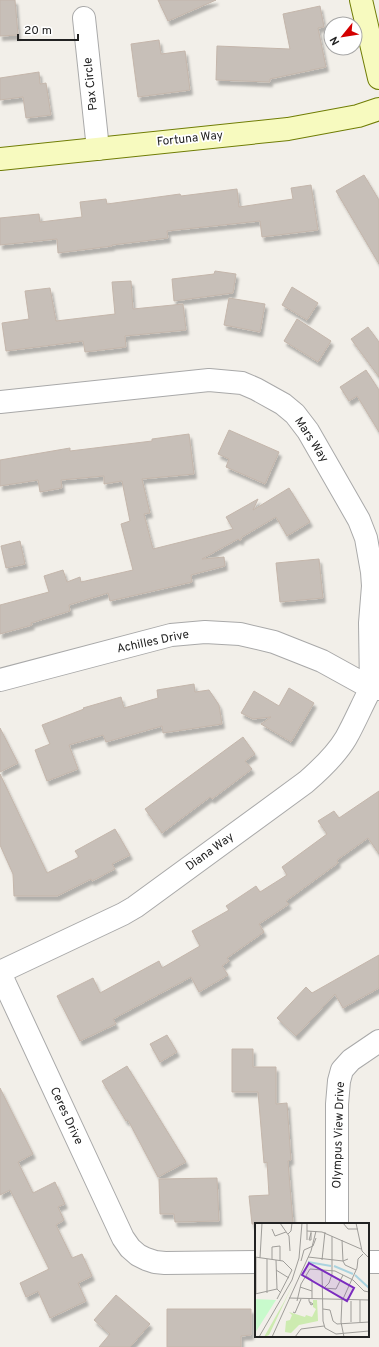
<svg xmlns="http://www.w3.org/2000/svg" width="379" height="1347" font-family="Overpass,sans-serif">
  <defs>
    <filter id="shadow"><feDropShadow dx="2.5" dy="4.5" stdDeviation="1" flood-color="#0004"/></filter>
  </defs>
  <rect width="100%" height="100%" fill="#f2efe9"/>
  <g fill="#c7bfb8" stroke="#c4b6ab" filter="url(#shadow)">
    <path d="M0 0H15L18 35 0 36Z"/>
    <path d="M158 0H216L168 21Z"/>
    <path d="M320 6 324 27 318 28 326 67 270 79V82L216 80 217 46 290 49 283 14Z"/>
    <path d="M159 40 161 54 185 51 190 90 138 97 131 44Z"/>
    <path d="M39 72 40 84 46 83 51 115 26 118 23 97 0 100V78Z"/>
    <path d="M364 175 379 200V264L336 191Z"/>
    <path d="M311 185 318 230 262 237 260 221 167 231 168 238 112 245V246L58 253 57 239 0 245V218L39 214 40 222 82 217 80 202 106 199 107 204 180 194 181 196 237 189 239 207 293 199 291 188Z"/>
    <path d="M215 271 236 274 233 293 174 301 172 279 214 274Z"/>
    <path d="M131 281 133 309 183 304 186 330 125 336 126 347 85 352 83 341 6 351 2 323 29 319 25 291 50 288 56 321 115 314 112 282Z"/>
    <path d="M292 287 318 303 307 320 282 305Z"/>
    <path d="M229 298 265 304 260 332 224 325Z"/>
    <path d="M297 319 331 341 318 362 284 341Z"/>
    <path d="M368 327 379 342V377L351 339Z"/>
    <path d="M366 370 379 390V432L357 396 349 401 340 387Z"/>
    <path d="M229 430 279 452 265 484 226 467 229 459 218 454Z"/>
    <path d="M189 434 194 474 142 479 150 513 144 514 153 549 233 529 226 517 258 499 253 510 289 488 310 522 287 536 276 517 242 537 240 541 238 539 202 559 224 557 225 566 191 575 192 582 110 601 108 593 69 605 70 611 31 623 32 625 0 634V605L49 592 44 576 63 570 67 582 80 577 81 582 133 570 121 524 130 521 122 481 104 484V476L61 480 62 488 40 492 38 480 0 486V460L70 448V451L152 441V439Z"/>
    <path d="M20 541 25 564 6 568 1 546Z"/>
    <path d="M319 559 323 598 280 602 276 563Z"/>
    <path d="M194 684 195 692 209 690 219 705 222 724 163 733 162 726 106 742 103 735 69 745 78 769 47 781 35 750 50 744 42 725 84 709 83 708 121 697 124 708 158 698 157 690Z"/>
    <path d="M289 688 314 703 291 742 261 724 271 717 253 719 241 713 254 691 279 706Z"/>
    <path d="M0 728 18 763 0 772Z"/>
    <path d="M243 737 255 754 245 761 252 769 212 799 210 797 162 833 145 809Z"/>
    <path d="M0 774 47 873 79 857 75 851 115 829 130 855 112 864 115 869 92 881 91 879 57 896H14L13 874 0 845Z"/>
    <path d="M379 791V854L368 838 337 860 338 863 286 901 289 904 259 924 264 932 227 958 229 961 222 966 228 975 199 992 191 977 113 1019 116 1024 80 1041 57 996 93 978 100 993 159 961 162 968 200 946 192 931 229 910 226 906 256 886 260 892 287 875 282 867 327 834 318 821 334 811 339 818Z"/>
    <path d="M379 955V988L343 1008 335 994 296 1036 277 1018 306 987 312 993Z"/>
    <path d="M167 1035 177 1052 160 1062 150 1044Z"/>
    <path d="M232 1049H253V1067H276V1104L287 1103 291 1160 288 1161 293 1223 252 1224 249 1196 269 1195 267 1162 264 1163 258 1092H232Z"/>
    <path d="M127 1066 186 1162 158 1177 128 1120 126 1121 102 1081Z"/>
    <path d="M0 1088 33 1154 18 1162 33 1193 55 1182 65 1204 58 1207 64 1220 56 1225 72 1258 82 1254 92 1276 78 1283 86 1301 50 1318 38 1291 26 1297 20 1283 49 1269 10 1190 0 1195Z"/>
    <path d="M217 1178 219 1221 175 1222 174 1214H160L159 1179Z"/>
    <path d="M116 1295 150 1324 130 1347H99L110 1334 94 1320Z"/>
    <path d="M167 1309H251V1335L241 1336V1347H167Z"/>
  </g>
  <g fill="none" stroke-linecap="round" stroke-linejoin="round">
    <defs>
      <g id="street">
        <path d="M84 18 98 149"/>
        <path d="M0 402 209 380 242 383 256 389 283 404 295 414 308 431 351 506 359 520 366 538 372 572 373 586 370 623 371 688 322 661 274 642 240 634 205 632 171 635 0 680"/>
        <path d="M0 972 123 914 135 907 306 782C321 769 336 755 346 738 355 722 362 705 371 688L379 689"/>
        <path d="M0 973 123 1238 130 1248 138 1255 146 1259 155 1262 165 1263 256 1262"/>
        <path d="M337 1224V1104L339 1081 342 1070 351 1060 379 1041"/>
        <path d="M368 1262H379"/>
      </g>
      <g id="secondary">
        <path d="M361 0 379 78"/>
        <path d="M0 159 288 129 358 116 379 109"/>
      </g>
    </defs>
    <use href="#street" stroke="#a9a9a9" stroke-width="24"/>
    <use href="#secondary" stroke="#707d05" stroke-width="24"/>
    <use href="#street" stroke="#fff" stroke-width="22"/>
    <use href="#secondary" stroke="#f7fabf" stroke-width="22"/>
  </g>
  <g text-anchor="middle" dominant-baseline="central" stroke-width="3.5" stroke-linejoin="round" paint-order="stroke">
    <g font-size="12" fill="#222" stroke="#fff">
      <text transform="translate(91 84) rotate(-96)">Pax Circle</text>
      <text transform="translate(190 139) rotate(-6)">Fortuna Way</text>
      <text transform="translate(311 440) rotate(57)">Mars Way</text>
      <text transform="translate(153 642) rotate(-12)">Achilles Drive</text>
      <text transform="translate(210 852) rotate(-36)">Diana Way</text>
      <text transform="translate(66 1116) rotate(65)">Ceres Drive</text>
      <text transform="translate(339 1135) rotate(-88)">Olympus View Drive</text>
    </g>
  </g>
  <g transform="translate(255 1223)">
    <rect width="114" height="114" fill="#f2efe9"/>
    <path d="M39 59 14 112 9 114 29 79ZM58 77H62L63 98 44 102 36 110 30 109 31 98 35 97 37 92 34 89 50 94 51 92 57 94 61 86 58 84Z" fill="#cdebb0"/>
    <path d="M0 76 21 77 0 110Z" fill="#c8facc"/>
    <path fill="none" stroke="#aad3df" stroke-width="2" d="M53 39 76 43M79 43 98 51M100 52 114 65"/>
    <path fill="none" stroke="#9f9d99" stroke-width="1" d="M25 0 34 13 35 28M52 0V17M88 0 93 6H103M101 0 107 28 114 35M17 6 20 13 31 9M52 8 67 9 106 26M56 8V17H54L56 10M33 11 36 8 37 0M77 13V51L74 60 69 65 81 66 88 52M87 17 88 38 93 36M0 34 28 38 37 47 22 76M1 34V71M53 34 88 38 90 42 101 47M5 35 7 0M17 36V24L25 23V38M21 37 22 66M67 37 70 9M46 38 49 27 58 23 61 15M21 47 34 55M67 47 68 98 70 105 81 111 114 108M51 53 57 57V76M45 64 57 68M12 70V36M0 71 22 66 26 70M34 75 114 77M54 76V78L56 82 58 81 55 79M87 76 86 99 89 114M88 76 102 45 103 36 108 31M105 77V99M42 78 46 61 55 46 80 48 98 57 109 68 114 69M96 78V99M68 86 75 87 78 98 82 101 114 99M38 89 40 90 46 76M4 114 37 57 44 35 47 0M17 114 56 28 61 8M40 114 46 106 69 103"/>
    <path fill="#7b2cbf" fill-opacity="0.15" stroke="#7b2cbf" stroke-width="2" d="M54 40 99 65 92 78 47 52Z"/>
    <rect width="114" height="114" fill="none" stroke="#222" stroke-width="2"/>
  </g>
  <g transform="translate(343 36) rotate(240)"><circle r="19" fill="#ffffff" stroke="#a7a7a7"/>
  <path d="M0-3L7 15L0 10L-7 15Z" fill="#d40000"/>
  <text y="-6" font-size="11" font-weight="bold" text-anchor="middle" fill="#222222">N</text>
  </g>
  <path d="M18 34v6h60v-6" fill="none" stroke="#222222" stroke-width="2"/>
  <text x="24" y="34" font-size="12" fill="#222222" stroke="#ffffff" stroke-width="3" paint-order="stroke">20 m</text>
</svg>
